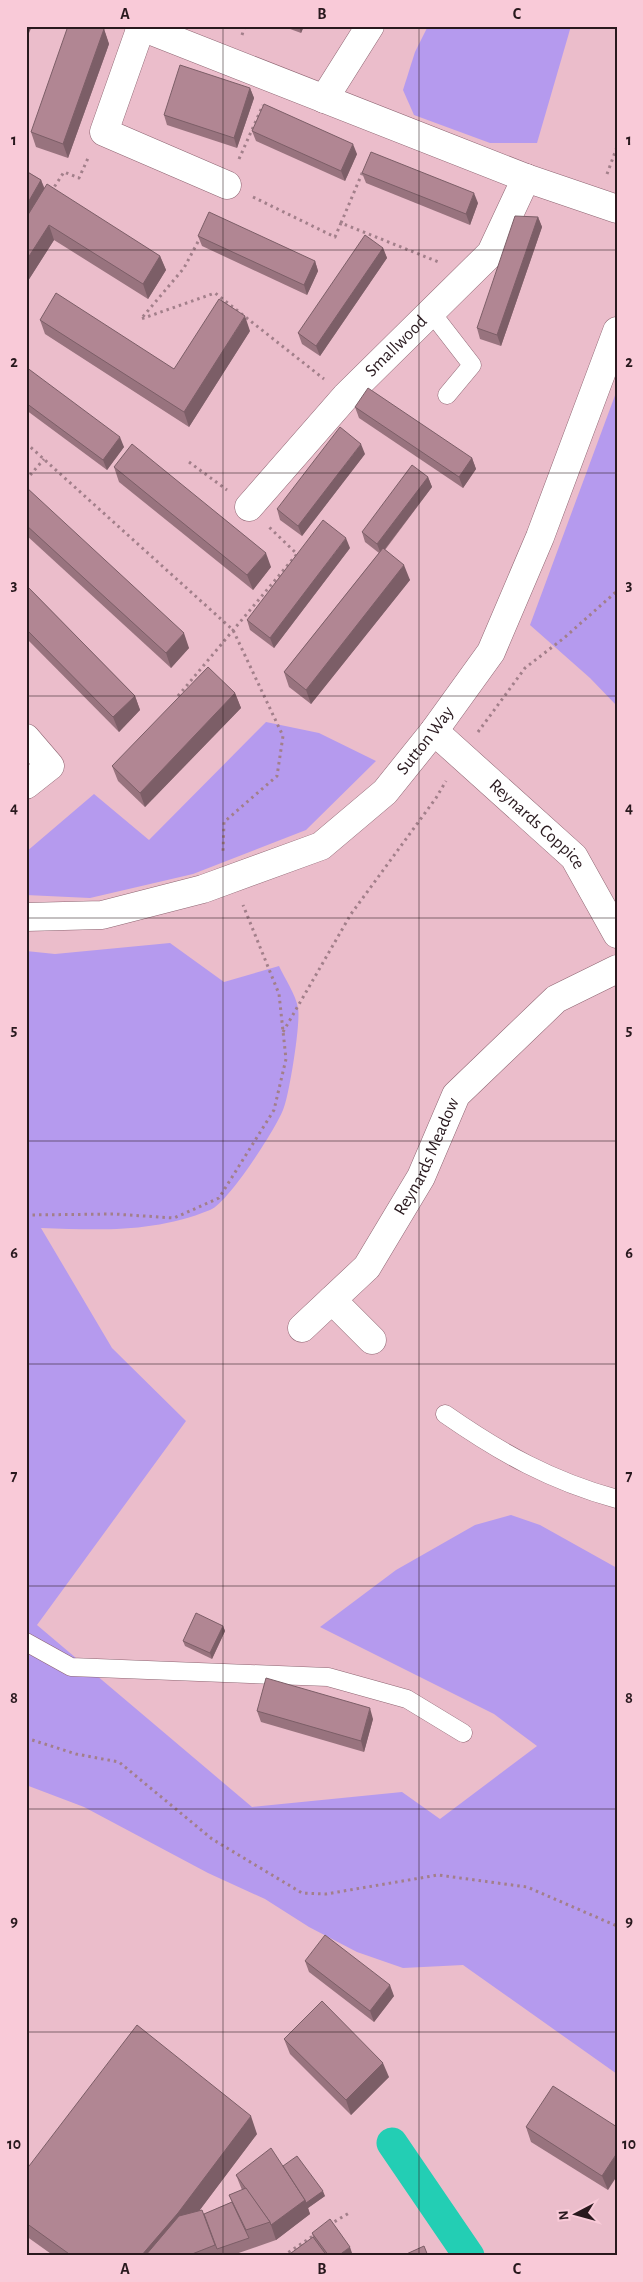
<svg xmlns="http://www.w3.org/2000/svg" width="643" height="2282" font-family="'Alegreya Sans',sans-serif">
  <rect width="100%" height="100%" fill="#ebbdcb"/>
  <g fill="#b59aee">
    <path d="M428 26H571L537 143H490L414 115 403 90 415 52Z"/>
    <path d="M617 390V706L590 678 530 625Z"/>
    <path d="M266 722 319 733 376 761 306 830 193 874 90 898 26 895V852L94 794 149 840Z"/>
    <path d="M170 943 224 982 279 966C285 979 296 995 298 1008 301 1022 289 1097 283 1110 275 1130 228 1203 210 1210 153 1233 101 1230 41 1228L112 1348 186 1421 37 1625 252 1807 402 1792 440 1819 537 1746 494 1714 320 1627 396 1570 475 1525 511 1515 540 1525 617 1568V2074L463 1965 403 1968 357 1952 309 1927 265 1899 208 1873 84 1807 26 1785V951L55 954Z"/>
  </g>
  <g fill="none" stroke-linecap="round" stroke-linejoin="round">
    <path stroke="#23ceb4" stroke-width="31" d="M392 2143 469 2256"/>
    <defs>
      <g id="service">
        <path d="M431 312 472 365 447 395"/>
        <path d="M445 1414C501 1453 551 1481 617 1499"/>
        <path d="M26 1642 71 1667 328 1677 407 1699 463 1733"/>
      </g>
      <g id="minor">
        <path d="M139 26 526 178 617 209"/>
        <path d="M141 27 104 132 227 185"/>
        <path d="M324 99 370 26"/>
        <path id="s1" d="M249 507 346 396 491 253 526 178"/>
        <path id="s2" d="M434 731 574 857 617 934"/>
        <path d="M26 738 50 766 26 785"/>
        <path d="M332 1300 372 1340"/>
        <path id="s3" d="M302 1328 367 1267 421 1177 456 1095 556 999 617 969"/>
      </g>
      <g id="tertiary">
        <path id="s4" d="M26 917 102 915 203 889 321 846 385 792 434 731 491 652 540 537 617 331"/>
      </g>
    </defs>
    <use href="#service" stroke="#8e6572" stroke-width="19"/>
    <use href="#minor" stroke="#8e6572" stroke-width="29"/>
    <use href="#tertiary" stroke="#8e6572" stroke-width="29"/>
    <g stroke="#a27f8a" stroke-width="3" stroke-dasharray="2.5 4" stroke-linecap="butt">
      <path d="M242 35 245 26"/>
      <path d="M239 159 263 105"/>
      <path d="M607 174 617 147"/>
      <path d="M51 192 64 172 79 178 89 156"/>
      <path d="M253 197 335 237 341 223 441 263"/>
      <path d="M341 223 363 171"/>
      <path d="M201 236 184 268 141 319 215 293 324 379"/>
      <path d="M26 443 233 630 283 736 277 776 224 822 223 852"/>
      <path d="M189 462 227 490"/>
      <path d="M26 480 44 459"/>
      <path d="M178 696 297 554 269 527"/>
      <path d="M478 732 525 668 564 638 617 591"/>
      <path d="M283 1032 351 914 436 798 446 781"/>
      <path d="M26 1215 114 1214 174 1218 219 1198 274 1110 286 1059 279 994 243 905"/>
      <path d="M26 1738 76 1754 119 1762 212 1839 302 1893 326 1894 438 1875 527 1887 617 1926"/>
      <path d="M329 2225 349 2213"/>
      <path d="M283 2256 316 2234"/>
    </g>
    <use href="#service" stroke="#fff" stroke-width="18"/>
    <use href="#minor" stroke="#fff" stroke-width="28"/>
    <use href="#tertiary" stroke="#fff" stroke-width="28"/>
  </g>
  <g fill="#98737e">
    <path d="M282 26H304L301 33Z"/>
    <path d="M104 29 109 44 68 158 36 147 31 132Z"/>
    <path d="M250 88 254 98 237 148 167 125 164 115Z"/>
    <path d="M252 131 357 154 345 181 256 141Z"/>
    <path d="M26 171 41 180 45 189 160 256 166 270 148 299 54 240 26 284Z"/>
    <path d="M362 173 478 203 470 225 366 183Z"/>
    <path d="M538 217 542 227 501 346 480 339 477 328Z"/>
    <path d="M198 236 315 261 318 271 307 295 202 246Z"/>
    <path d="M383 248 387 258 320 356 302 344 298 333Z"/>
    <path d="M40 320 174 369 250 331 189 427 45 334Z"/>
    <path d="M26 367 124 447 107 470 26 410Z"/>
    <path d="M355 407 472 458 476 469 463 488 359 418Z"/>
    <path d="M365 454 302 536 280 520 277 509Z"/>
    <path d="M114 467 271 567 253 590 119 482Z"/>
    <path d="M428 477 432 487 385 550 410 580 311 704 289 687 284 672 379 553 365 542 362 532Z"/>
    <path d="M26 487 189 648 171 668 26 535Z"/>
    <path d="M350 548 274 648 250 630 247 620Z"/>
    <path d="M26 585 135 696 140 710 119 732 26 638Z"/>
    <path d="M235 693 241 708 145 807 118 781 112 766Z"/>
    <path d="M223 1626 225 1631 212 1659 185 1646 183 1641Z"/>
    <path d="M257 1711 373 1719 364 1752 261 1722Z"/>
    <path d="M305 1961 394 1996 374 2022 309 1972Z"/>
    <path d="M284 2039 389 2077 351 2115 290 2054Z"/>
    <path d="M526 2127H617L608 2190 531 2142Z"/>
    <path d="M257 2134 199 2211 204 2214 232 2202 229 2195 242 2190 236 2175 283 2166 325 2196 308 2208 310 2214 276 2240 230 2256H54L26 2236V2170Z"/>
    <path d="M312 2233 353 2256H287L313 2237Z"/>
  </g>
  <g fill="#7c5e67">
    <path d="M26 26H32L26 40Z"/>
    <path d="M299 26H304L301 33Z"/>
    <path d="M104 29 109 44 68 158 63 144Z"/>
    <path d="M250 88 254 98 237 148 234 138Z"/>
    <path d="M353 144 357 154 345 181 341 171Z"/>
    <path d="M41 180 45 191 26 219V206Z"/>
    <path d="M474 193 478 203 470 225 466 214Z"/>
    <path d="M538 217 542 227 501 346 497 335Z"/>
    <path d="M49 225 54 240 26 284V261Z"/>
    <path d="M383 248 387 258 320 356 316 346Z"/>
    <path d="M160 256 166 270 148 299 143 284Z"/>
    <path d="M315 261 318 271 307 295 304 285Z"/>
    <path d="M245 316 250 331 189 427 184 412Z"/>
    <path d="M120 437 124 447 107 470 103 460Z"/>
    <path d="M361 444 365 454 302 536 298 526Z"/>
    <path d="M472 458 476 469 463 488 459 477Z"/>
    <path d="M428 477 432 487 381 554 377 544Z"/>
    <path d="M346 538 350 548 274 648 270 638Z"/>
    <path d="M266 553 271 567 253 590 247 575Z"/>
    <path d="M404 565 410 580 311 704 306 690Z"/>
    <path d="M184 633 189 648 171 668 166 653Z"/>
    <path d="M235 693 241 708 145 807 140 793Z"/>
    <path d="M135 696 140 710 119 732 113 717Z"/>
    <path d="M223 1626 225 1631 212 1659 210 1653Z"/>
    <path d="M370 1708 373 1719 364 1752 361 1741Z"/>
    <path d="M390 1985 394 1996 374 2022 370 2011Z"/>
    <path d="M383 2063 389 2077 351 2115 346 2100Z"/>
    <path d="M251 2116 257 2134 184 2231 163 2256H141Z"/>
    <path d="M617 2153V2176L608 2190 602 2176Z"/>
    <path d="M323 2191 325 2196 308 2208 310 2214 276 2240 271 2225 305 2200Z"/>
    <path d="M350 2247 353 2256H338Z"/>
  </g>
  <g fill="#b18693" stroke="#7c5e67">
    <path d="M68 26H95L104 29 63 144 31 132Z"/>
    <path d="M180 65 250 88 234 138 164 115Z"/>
    <path d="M264 104 353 144 341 171 252 131Z"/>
    <path d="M371 152 474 193 466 214 362 173Z"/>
    <path d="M26 171 41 180 26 206Z"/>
    <path d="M47 184 160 256 143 284 49 225 26 261V218Z"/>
    <path d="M209 212 315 261 304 285 198 236Z"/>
    <path d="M515 216 538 217 497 335 477 328Z"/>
    <path d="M365 235 383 248 316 346 298 333Z"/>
    <path d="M56 293 174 369 219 299 245 316 184 412 40 320Z"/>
    <path d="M26 367 120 437 103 460 26 403Z"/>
    <path d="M368 388 472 458 459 477 355 407Z"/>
    <path d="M340 427 361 444 298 526 277 509Z"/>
    <path d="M132 444 266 553 247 575 114 467Z"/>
    <path d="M412 465 428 477 377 544 362 532Z"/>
    <path d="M26 487 184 633 166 653 26 525Z"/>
    <path d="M323 520 346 538 270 638 247 620Z"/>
    <path d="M383 548 404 565 306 690 284 672Z"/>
    <path d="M26 585 135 696 113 717 26 629Z"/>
    <path d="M208 667 235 693 140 793 112 766Z"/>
    <path d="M196 1613 223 1626 210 1653 183 1641Z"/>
    <path d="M266 1678 370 1708 361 1741 257 1711Z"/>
    <path d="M325 1935 390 1985 370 2011 305 1961Z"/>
    <path d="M322 2001 383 2063 346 2100 284 2039Z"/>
    <path d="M137 2025 251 2116 178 2213 141 2256H72L26 2223V2170Z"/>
    <path d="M553 2086 617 2127V2153L602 2176 526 2127Z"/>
    <path d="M271 2148 305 2200 271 2225 270 2222 236 2175Z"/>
    <path d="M297 2156 323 2191 306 2203 305 2200 283 2166Z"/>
    <path d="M246 2188 270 2222 246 2230 229 2195Z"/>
    <path d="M232 2202 249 2238 217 2249 204 2214Z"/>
    <path d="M202 2210 215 2245 187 2256H145L179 2216Z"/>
    <path d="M330 2219 350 2247 338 2256H329L312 2233Z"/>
    <path d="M313 2237 327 2256H287Z"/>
    <path d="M424 2246 428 2256H402Z"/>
  </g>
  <path fill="none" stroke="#29191e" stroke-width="1" stroke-opacity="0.55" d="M223 26V2256M419 26V2256M26 250H617M26 473H617M26 696H617M26 918H617M26 1141H617M26 1364H617M26 1586H617M26 1809H617M26 2032H617"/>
  <g text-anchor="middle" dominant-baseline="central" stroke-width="4.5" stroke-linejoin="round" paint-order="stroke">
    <g font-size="18" fill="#29191e" stroke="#f9cad8">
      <text stroke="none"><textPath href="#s1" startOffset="218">Smallwood</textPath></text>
      <text stroke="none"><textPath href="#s4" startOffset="455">Sutton Way</textPath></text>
      <text stroke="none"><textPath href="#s2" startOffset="139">Reynards Coppice</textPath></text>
      <text stroke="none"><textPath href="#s3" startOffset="215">Reynards Meadow</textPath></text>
    </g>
  </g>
  <rect width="643" height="2282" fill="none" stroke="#f9cad8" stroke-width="55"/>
  <g transform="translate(576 2214) rotate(264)" stroke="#f9cad8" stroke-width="4" paint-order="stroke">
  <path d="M0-4L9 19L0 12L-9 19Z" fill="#29191e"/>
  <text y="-8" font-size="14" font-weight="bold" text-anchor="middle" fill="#29191e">N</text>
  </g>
  <rect x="28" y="28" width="588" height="2226" fill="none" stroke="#29191e" stroke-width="2"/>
  <g font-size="16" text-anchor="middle" font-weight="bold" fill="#29191e">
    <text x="125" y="19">A</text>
    <text x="322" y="19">B</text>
    <text x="517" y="19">C</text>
    <text x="14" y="145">1</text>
    <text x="629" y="145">1</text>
    <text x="14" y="367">2</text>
    <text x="629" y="367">2</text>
    <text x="14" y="590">3</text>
    <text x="629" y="590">3</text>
    <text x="14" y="813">4</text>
    <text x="629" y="813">4</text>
    <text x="14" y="1035">5</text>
    <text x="629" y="1035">5</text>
    <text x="14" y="1258">6</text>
    <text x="629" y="1258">6</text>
    <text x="14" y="1481">7</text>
    <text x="629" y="1481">7</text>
    <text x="14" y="1703">8</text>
    <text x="629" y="1703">8</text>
    <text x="14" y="1926">9</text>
    <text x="629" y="1926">9</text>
    <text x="14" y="2149">10</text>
    <text x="629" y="2149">10</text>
    <text x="125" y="2274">A</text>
    <text x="322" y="2274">B</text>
    <text x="517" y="2274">C</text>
  </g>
</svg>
